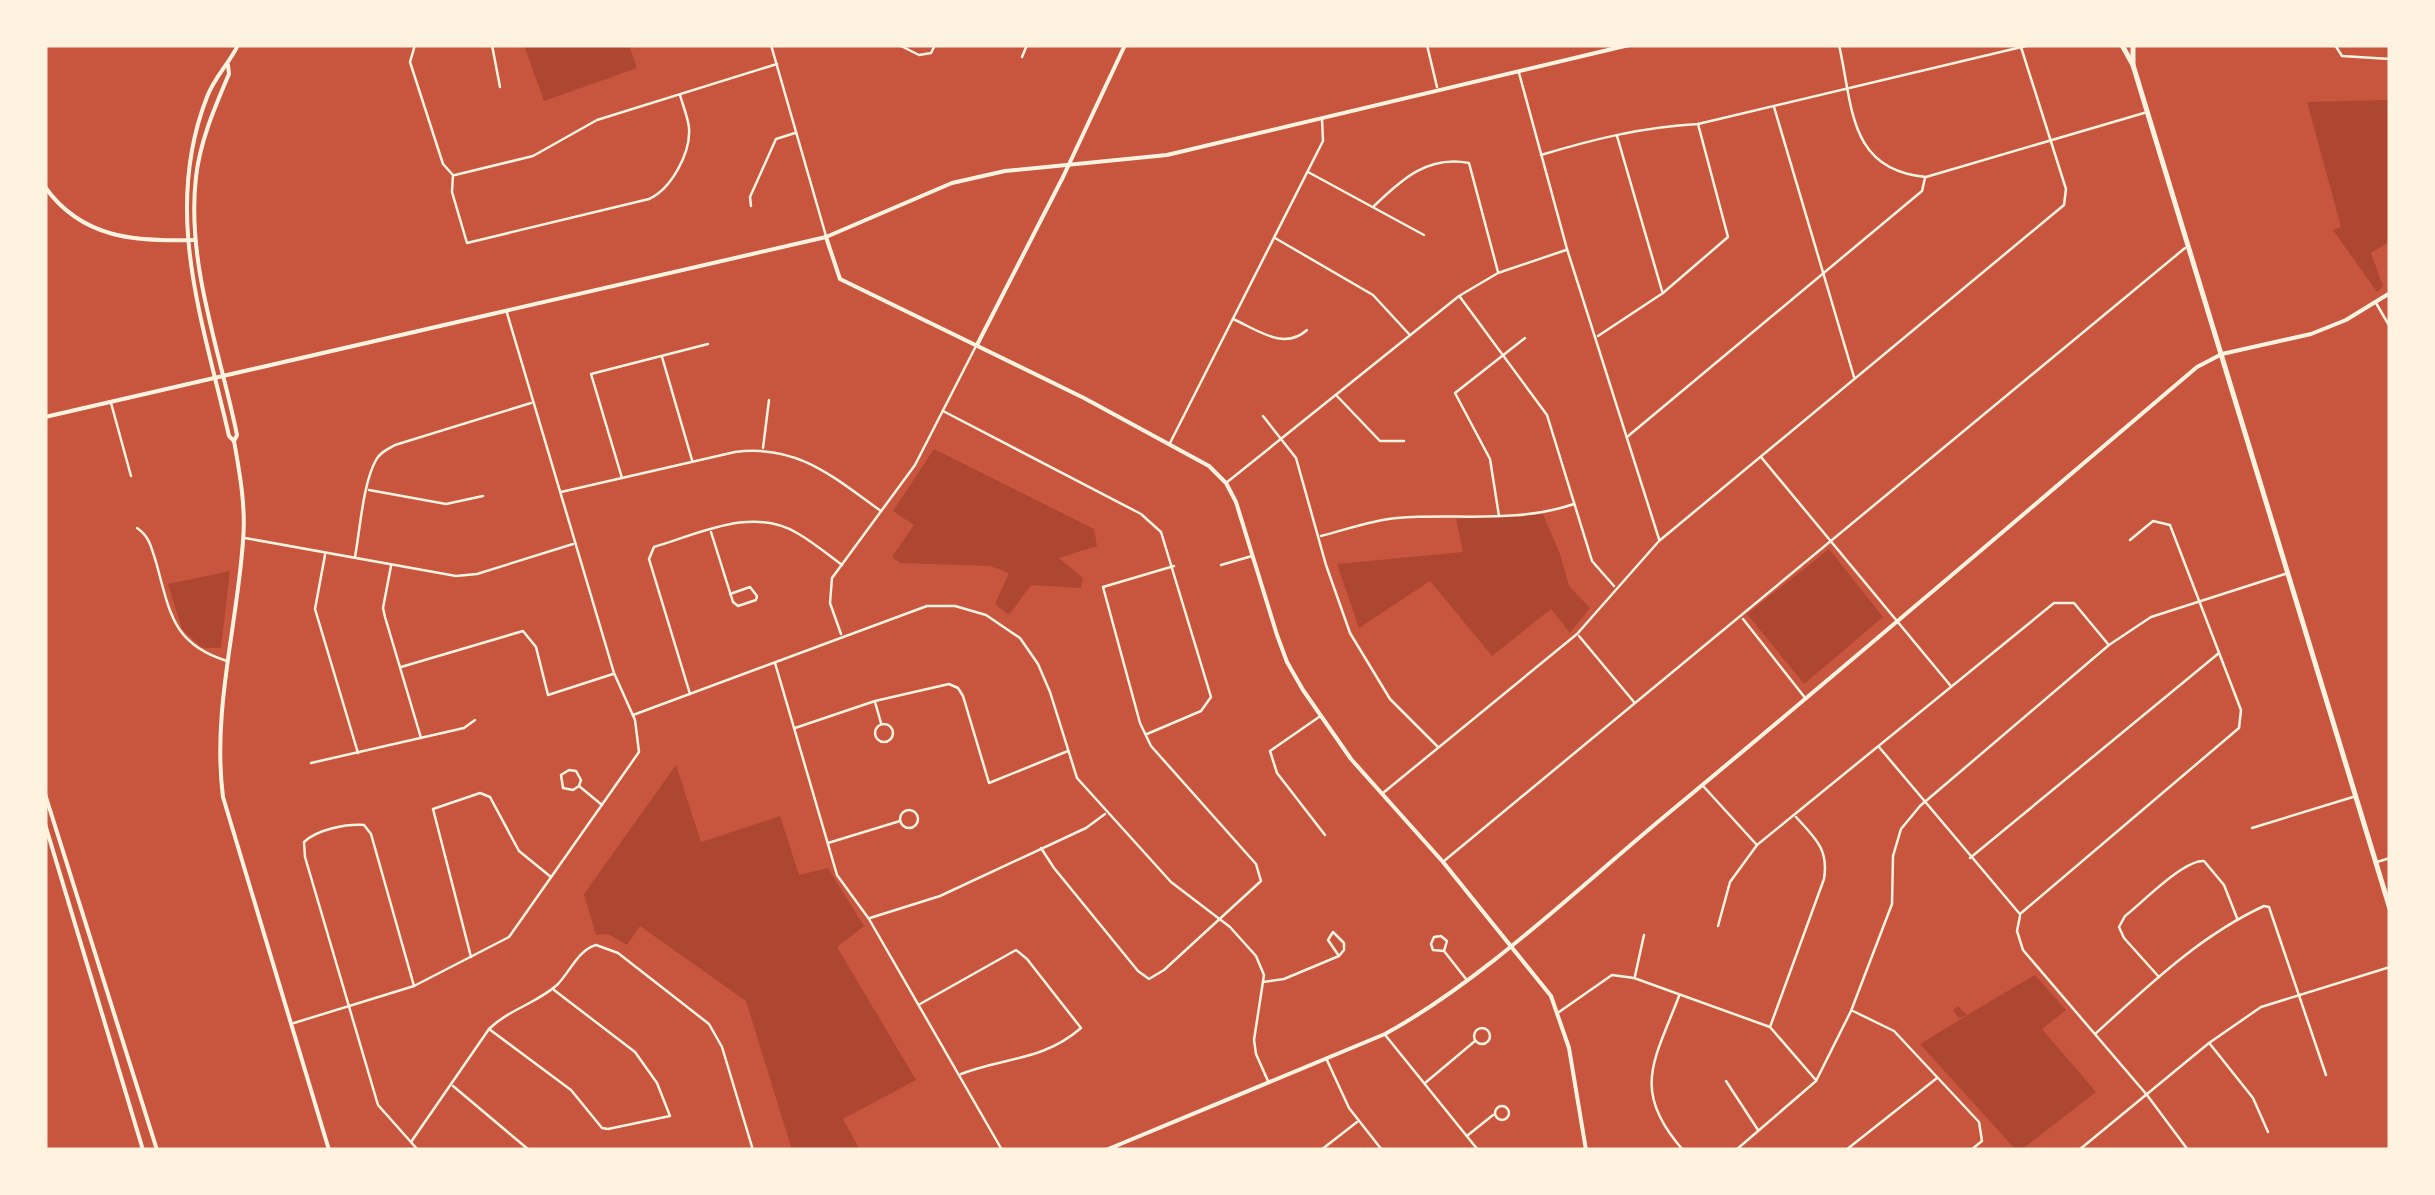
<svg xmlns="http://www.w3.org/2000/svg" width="2435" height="1195" font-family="'PT Sans Narrow',sans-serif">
  <rect width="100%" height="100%" fill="#c8553d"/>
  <g fill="#ae4732">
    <path d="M524 45H629L637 68 544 101Z"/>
    <path d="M2390 100V241L2371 253 2383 286 2377 292 2333 230 2341 227 2307 102Z"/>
    <path d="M934 449 1094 529 1097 546 1059 558 1083 578 1081 588 1031 585 1009 615 995 604 1009 573 990 566 900 563 892 557 914 525 893 511Z"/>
    <path d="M1543 514 1560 554 1569 586 1590 608 1570 633 1551 609 1492 656 1430 581 1359 628 1337 564 1463 552 1456 519Z"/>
    <path d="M1829 549 1883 617 1804 684 1747 614Z"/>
    <path d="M230 571 221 648H202L182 629 168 584Z"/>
    <path d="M676 765 701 842 780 816 799 875 828 868 864 926 837 947 916 1080 843 1119 860 1150H792L746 1001 640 926 627 945 608 934 596 935 584 894Z"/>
    <path d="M2035 975 2066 1010 2042 1029 2096 1092 2021 1150H2016L1920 1044 1966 1016 1958 1018 1953 1010 1958 1006 1967 1015Z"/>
  </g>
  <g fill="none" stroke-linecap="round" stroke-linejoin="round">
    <g stroke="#fff3e0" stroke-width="2.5">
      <path d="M415 45 410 62 443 164 452 174"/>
      <path d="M492 45 500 87"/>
      <path d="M771 45 826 236"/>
      <path d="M899 45 919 55 931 53 935 45"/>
      <path d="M1427 45 1437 87"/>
      <path d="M1839 45C1853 106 1848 170 1926 177L2144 113"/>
      <path d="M2335 45 2342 56 2390 59"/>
      <path d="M1022 57 1027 45"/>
      <path d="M1519 73 1567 249 1659 539"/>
      <path d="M1774 107 1854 377"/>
      <path d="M1617 136 1662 291"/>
      <path d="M1541 155C1594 139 1643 127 1698 124L2030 45"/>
      <path d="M1308 172 1424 235"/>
      <path d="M453 175 452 192 467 243 649 199C671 189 691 153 689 128 688 117 683 106 680 95"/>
      <path d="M455 175 533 156 597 120 777 64"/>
      <path d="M751 206 750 197 776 139 795 133"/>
      <path d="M1374 206C1402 179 1428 155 1469 163L1498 272"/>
      <path d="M1275 238 1373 295 1409 334"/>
      <path d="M1460 297 1547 415 1592 561 1614 586"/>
      <path d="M2376 303 2390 327"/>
      <path d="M1233 319C1258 330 1284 351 1307 330"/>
      <path d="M1598 336 1663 293 1728 237 1698 124"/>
      <path d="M662 357 692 460"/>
      <path d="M1336 395 1380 441H1404"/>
      <path d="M111 403 131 476"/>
      <path d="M943 411 1141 514 1161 532 1211 697 1201 711 1147 734"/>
      <path d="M1263 416 1296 458 1326 565 1350 633 1390 699 1438 747"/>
      <path d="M1627 437 1922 191 1925 178"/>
      <path d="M1170 443 1323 141 1322 119"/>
      <path d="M763 448 769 400"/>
      <path d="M1761 457 1950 685"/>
      <path d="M622 478 591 374 708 344"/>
      <path d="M1226 483 1459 296 1498 273 1566 250"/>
      <path d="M369 490 446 504 483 496"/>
      <path d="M561 492 735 452C798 444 833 477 881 511"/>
      <path d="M1499 516 1490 459 1455 393 1525 338"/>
      <path d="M137 528C150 537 151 547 156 562 170 612 172 644 227 661"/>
      <path d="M711 532 733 602 738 606 756 600 757 596 750 587 730 594"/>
      <path d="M1321 536C1345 530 1372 520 1397 518 1457 513 1515 524 1574 504"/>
      <path d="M245 538 456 576 477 574 573 544"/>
      <path d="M325 555 315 609 358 753"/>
      <path d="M355 557C360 530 363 483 376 460 380 452 388 449 395 445L531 403"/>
      <path d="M1221 565 1252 556"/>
      <path d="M391 566 383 608 385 617 421 738"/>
      <path d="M1743 619 1806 699"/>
      <path d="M841 634 830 603 832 578 915 465 976 346"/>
      <path d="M1579 636 1634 702"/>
      <path d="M775 663 837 875 869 919 1002 1150"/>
      <path d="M401 667 523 631 536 647 548 695 613 674"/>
      <path d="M690 694 649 559 654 547C699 534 752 506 797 533 813 542 827 554 842 565"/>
      <path d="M875 702 881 723"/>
      <path d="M633 715 927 606H955L986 615 1020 638 1038 664 1050 692 1077 778 1171 882 1230 927 1256 956 1264 975 1254 1040 1256 1054 1268 1081"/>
      <path d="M1319 717 1270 751 1277 773 1325 835"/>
      <circle cx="884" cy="733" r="9"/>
      <path d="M795 728 875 701 949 684 958 688 963 696 989 783 1068 751"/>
      <path d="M1879 747 2019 913"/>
      <path d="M311 763 464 728 475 720"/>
      <path d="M579 786 573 790 563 788 561 775 569 770 576 771 581 780 579 786 602 805"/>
      <path d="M1704 787 1756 844"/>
      <path d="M1383 793 1577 634 1659 541 2064 205 2066 189 2021 47"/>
      <circle cx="909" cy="819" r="9"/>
      <path d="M2252 828 2353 797"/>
      <path d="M828 843 900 821"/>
      <path d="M1041 848 1054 868 1138 971 1149 979 1164 970 1261 881 1256 864 1151 746 1140 723 1103 587 1174 566"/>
      <path d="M1970 858 2219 653"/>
      <path d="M1444 861 2185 248"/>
      <path d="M2377 862 2390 858"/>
      <path d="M2020 914 2239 728 2241 710 2170 525 2153 521 2130 540"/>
      <path d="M2020 916 2017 931 2023 950 2147 1095 2188 1150"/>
      <path d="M870 918 940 896 1086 828 1105 814"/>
      <path d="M1718 926 1730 882 1757 845 2054 603H2074L2108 644"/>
      <path d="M1444 951 1447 941 1441 936 1434 937 1431 944 1433 950 1444 951 1466 979"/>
      <path d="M471 957 433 809 480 793 490 797 519 851 551 877"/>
      <path d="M1635 976 1644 935"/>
      <path d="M2159 977 2124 938 2119 927 2125 916C2143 902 2183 860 2204 861L2224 885 2237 918"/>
      <path d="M1263 982 1284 979 1339 956 1344 950V943L1333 932 1328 940 1339 956"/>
      <path d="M414 986 371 834 364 825C346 824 318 829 304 842L305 857 378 1105 418 1150"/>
      <path d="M1679 996C1655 1060 1630 1090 1683 1150"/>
      <path d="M920 1004 1016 950 1027 959 1081 1028C1043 1061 1005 1057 961 1074"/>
      <path d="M1853 1011 1894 1031 1979 1122 1982 1141 1971 1150"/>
      <path d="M1559 1012 1612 975 1634 978 1770 1027 1815 1079"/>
      <path d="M294 1023 414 986 509 937 639 752 635 720 614 673 507 313"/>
      <path d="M1770 1027 1824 879C1829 849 1815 838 1796 817"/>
      <circle cx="1482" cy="1036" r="8"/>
      <path d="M489 1029 571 1090 602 1128 608 1129 670 1116 657 1083 635 1052 554 990"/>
      <path d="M2095 1034C2147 987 2199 936 2264 906L2269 907 2326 1075"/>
      <path d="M1386 1036 1478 1150"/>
      <path d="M2210 1044 2253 1098 2268 1132"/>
      <path d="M1326 1058 1349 1108 1382 1150"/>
      <path d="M1726 1081 1758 1130"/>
      <path d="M1425 1083 1475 1041"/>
      <path d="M453 1086 529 1150"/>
      <circle cx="1502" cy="1113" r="7"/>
      <path d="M1468 1135 1493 1115"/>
      <path d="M411 1142 489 1029C508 1010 537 1003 557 985 570 972 578 950 596 945L618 953 709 1024 722 1047 753 1150"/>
      <path d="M1321 1150 1357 1122"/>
      <path d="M1736 1150 1816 1081 1851 1011 1892 904 1893 856 1901 829 1920 806 2109 645 2151 617 2285 574"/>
      <path d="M1846 1150 1937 1078"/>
      <path d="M2079 1150 2209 1043 2261 1007 2390 967"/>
    </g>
    <g stroke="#fff3e0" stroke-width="4">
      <path d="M45 187C82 239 137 242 195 240"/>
      <path d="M2222 354 2311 334 2346 320 2390 293"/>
    </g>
    <g stroke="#fff3e0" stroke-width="4">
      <path d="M228 65 229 74C215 107 200 141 196 177 186 263 220 351 237 435L234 441C240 474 246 508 243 541 237 627 212 711 223 797L329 1150"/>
      <path d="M826 237 840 279 1084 398 1209 466 1226 483 1236 502 1277 635 1287 662 1303 690 1351 759 1443 862 1551 996 1569 1048 1586 1150"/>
      <path d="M977 345 1063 177 1125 45"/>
      <path d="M45 417 826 237 952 183 1005 171 1167 155 1629 45"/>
      <path d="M234 441 229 436C203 321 162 212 207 97 215 76 229 64 238 45"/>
      <path d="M45 794 157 1150"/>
      <path d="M45 824 143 1150"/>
      <path d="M1106 1150 1385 1034C1482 981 1578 888 1665 816 1844 668 2020 517 2197 367L2220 355"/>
    </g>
    <g stroke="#fff3e0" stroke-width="5">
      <path d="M2122 45 2133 65 2390 909"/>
      <path d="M2133 65V45"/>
    </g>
  </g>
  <rect width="2435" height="1195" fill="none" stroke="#fff3e0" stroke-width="95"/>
</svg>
